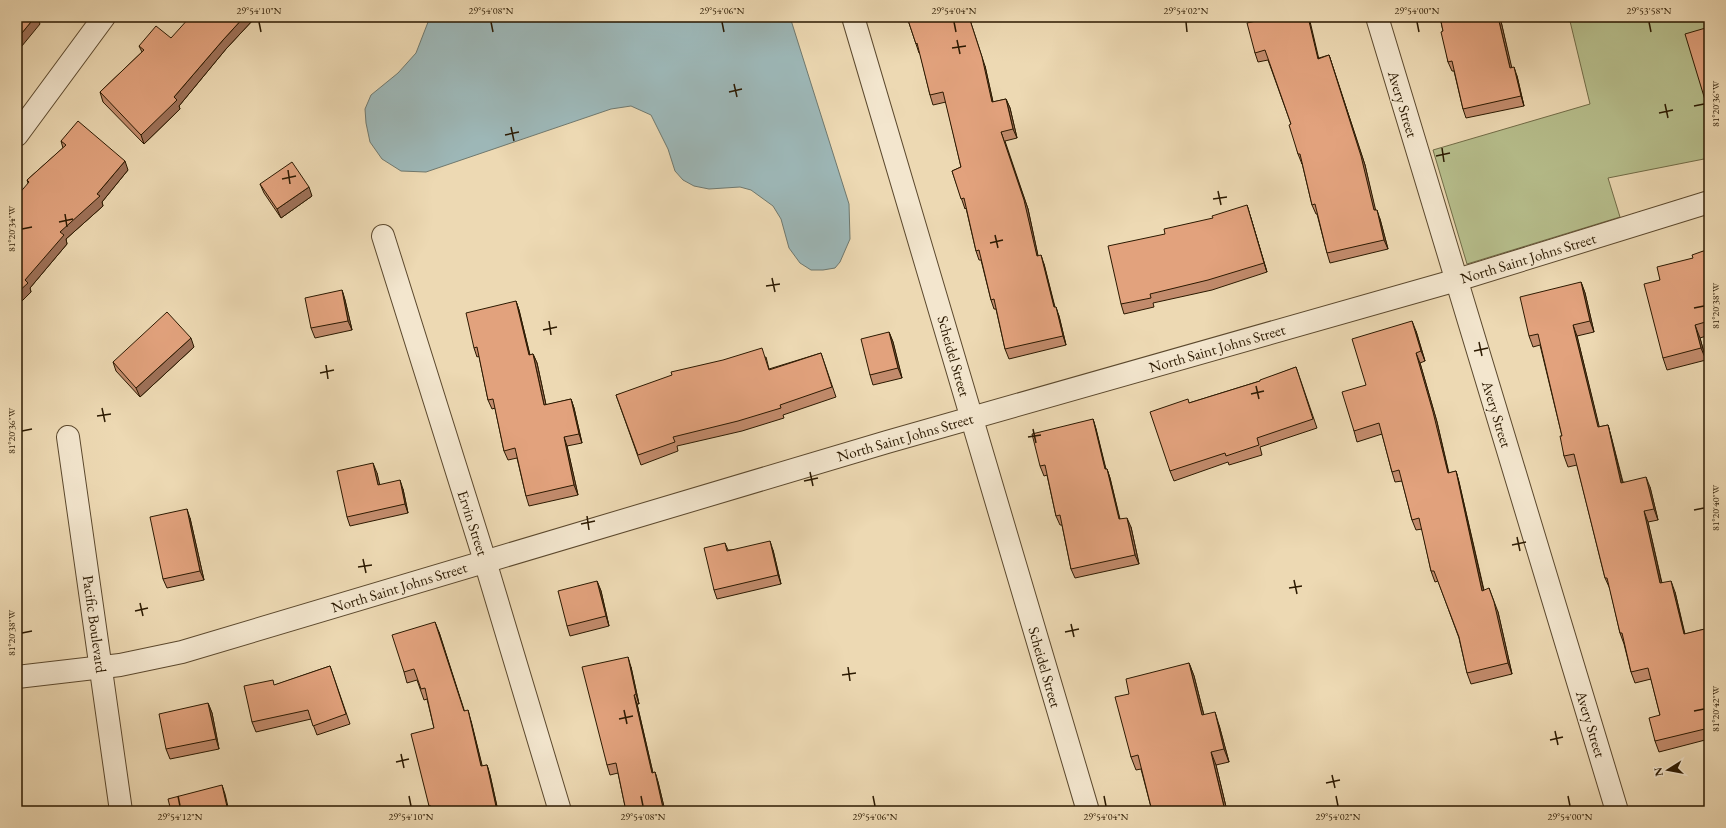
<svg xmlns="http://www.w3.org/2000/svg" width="1726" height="828" font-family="'EB Garamond',serif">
  <rect width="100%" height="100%" fill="#edd9b3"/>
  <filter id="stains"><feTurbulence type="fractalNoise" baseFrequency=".005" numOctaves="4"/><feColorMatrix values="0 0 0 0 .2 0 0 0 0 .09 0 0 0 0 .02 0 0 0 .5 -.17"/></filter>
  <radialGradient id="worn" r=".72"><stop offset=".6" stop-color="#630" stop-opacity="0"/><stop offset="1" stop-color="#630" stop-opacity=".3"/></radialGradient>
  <path fill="#b7bf8d" stroke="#716c47" d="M1569 17H1709V158L1608 178 1620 217 1467 264 1433 150 1590 104Z"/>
  <path fill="#9db7b7" stroke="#6f786e" d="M430 17H790L849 204 850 239 840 262 835 268 823 270H811L800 263 789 248 781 219 773 206 751 190 740 187 709 189 694 186 683 180 675 171 668 149 651 115 631 106 611 109 426 172 401 171 382 159 370 142 366 123 365 109 371 95 398 73 416 53Z"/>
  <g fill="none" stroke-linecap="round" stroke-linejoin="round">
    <defs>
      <g id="minor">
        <path d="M853 17 1088 811"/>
        <path d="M1377 17 1617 811"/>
        <path d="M17 135 104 17"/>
        <path d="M383 236 485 561 560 811"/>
        <path d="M68 437 121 811"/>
        <path d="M17 677 120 665 182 652 887 442 1457 280 1709 202"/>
      </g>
    </defs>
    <use href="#minor" stroke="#5c492e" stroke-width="24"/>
    <use href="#minor" stroke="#f3e6ce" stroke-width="22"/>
  </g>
  <g fill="#c28b6c" stroke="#2b1901">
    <path d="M253 17V20L226 49 179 106 180 109 144 144 103 102 100 92 142 52 139 46Z"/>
    <path d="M907 17 985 66 993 102 1006 99 1010 108 1017 138 1005 141 1028 209 1038 256 1044 264 1055 307 1059 316 1066 345 1009 359 1005 349 996 309H994L991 300 981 260H979L976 251 966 208 965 209 952 171 961 167 946 102 933 105 930 95 920 53H919Z"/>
    <path d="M1440 17H1500L1511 67 1517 76 1524 106 1466 118 1463 109 1454 71H1452L1448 62 1443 31Z"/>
    <path d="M1256 21 1319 58 1329 55 1365 165 1375 210 1380 219 1388 249 1330 263 1327 253 1317 214H1316L1312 205 1302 163V164L1298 154 1291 124 1268 60 1258 62 1255 53Z"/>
    <path d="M61 141 128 170 102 202 103 206 66 239 67 244 30 288 31 292 17 306 28 183 27 180 63 148Z"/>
    <path d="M260 184 312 196 281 218 264 193Z"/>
    <path d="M1250 215 1267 272 1212 290 1153 303 1154 307 1124 314 1121 304Z"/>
    <path d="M1709 249V335L1700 338 1706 360 1667 370 1663 358 1693 258Z"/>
    <path d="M1581 282 1585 293 1594 332 1577 336 1599 427 1608 425 1611 436 1623 482 1650 487 1658 520 1648 522 1662 583 1675 592 1685 634 1709 628V739L1659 752 1655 741 1660 715 1651 679 1635 683 1631 672 1624 644 1620 633 1610 589 1605 578 1577 465 1568 467 1564 456 1562 436 1540 345 1533 347 1529 336Z"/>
    <path d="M342 290 345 300 352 330 315 338 311 328Z"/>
    <path d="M516 301 519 310 530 355 533 354 537 363 546 405 571 399 574 408 582 443 567 446 578 495 529 506 526 496 517 458 508 460 504 451 495 408 492 409 488 400 479 356 477 357 474 348Z"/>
    <path d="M1416 331 1425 361 1420 363 1437 422 1449 473 1456 471 1459 482 1484 590 1498 612 1512 674 1471 684 1467 673 1459 638 1438 581 1435 582 1431 571 1422 529 1416 530 1412 520 1402 481 1395 482 1392 472 1382 434 1357 442 1354 431 1366 385Z"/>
    <path d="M889 332 893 342 902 378 873 385 870 375Z"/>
    <path d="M194 347 140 397 116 371 113 362Z"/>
    <path d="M821 353 836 397 783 415 784 418 742 431 677 446 678 451 641 465 616 395 766 357 769 369Z"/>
    <path d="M1296 367 1317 428 1260 447 1262 455 1229 465 1228 462 1174 481 1170 471 1189 403 1260 381Z"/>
    <path d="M1093 419 1096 429 1106 469H1107L1110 478 1120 519 1131 527 1139 564 1075 578 1071 569 1062 525H1060L1056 516 1047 475 1044 476 1040 466Z"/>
    <path d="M377 473 379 485 403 489 408 513 350 526 347 517Z"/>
    <path d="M190 518 204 580 167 588 163 579Z"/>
    <path d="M725 543 728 550H773L781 584 717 599 714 590Z"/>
    <path d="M597 581 601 591 609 626 570 636 567 626Z"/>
    <path d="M439 632 464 711 471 721 482 766 487 765 490 775 498 811H430L429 806 434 728 427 699 424 700 417 680 407 683 404 672Z"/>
    <path d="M1189 663 1194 676 1204 715 1219 725 1229 762 1216 765 1227 811H1152L1141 769 1136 770 1131 757 1129 694Z"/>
    <path d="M330 666 350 724 317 735 311 719 256 732 252 722 275 685Z"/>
    <path d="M631 667 639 704H637L653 773 655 772 658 782 665 811H626L618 773 610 775 607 765Z"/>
    <path d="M208 703 212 713 219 749 170 759 166 749Z"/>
  </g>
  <g fill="#9e7158" stroke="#2b1901">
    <path d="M35 17H37L40 24 17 52V39Z"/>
    <path d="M244 17H253V20L226 49 179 106 180 109 144 144 141 135 174 97 223 40Z"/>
    <path d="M969 17 985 66 995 111 992 102Z"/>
    <path d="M1308 17H1309L1321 68 1318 59Z"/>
    <path d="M1498 17H1500L1514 77 1510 68Z"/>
    <path d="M1329 55 1365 165 1378 220 1374 210Z"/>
    <path d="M1514 67 1517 76 1524 106 1521 96Z"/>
    <path d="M1006 99 1010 108 1017 138 1013 129Z"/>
    <path d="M1001 132 1028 209 1040 265 1037 256Z"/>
    <path d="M125 161 128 170 102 202 103 206 66 239 67 244 30 288 31 292 17 306V293L25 280 60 232 97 194Z"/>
    <path d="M309 187 312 196 281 218 277 209Z"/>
    <path d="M1247 205 1250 215 1267 272 1264 263Z"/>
    <path d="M1377 210 1380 219 1388 249 1384 240Z"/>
    <path d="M1041 255 1044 264 1057 317 1054 307Z"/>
    <path d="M1581 282 1585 293 1594 332 1590 321Z"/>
    <path d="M342 290 345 300 352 330 348 321Z"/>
    <path d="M516 301 519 310 532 364 529 355Z"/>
    <path d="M1056 307 1059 316 1066 345 1063 336Z"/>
    <path d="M1412 321 1416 331 1425 361 1421 351Z"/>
    <path d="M1573 325 1577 336 1602 438 1598 427Z"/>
    <path d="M1695 325 1700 338 1706 360 1701 348Z"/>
    <path d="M889 332 893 342 902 378 898 368Z"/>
    <path d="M191 338 194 347 140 397 136 388Z"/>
    <path d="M1416 353 1420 363 1437 422 1451 484 1448 473Z"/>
    <path d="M533 354 537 363 548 414 544 405Z"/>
    <path d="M571 399 574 408 582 443 579 434Z"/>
    <path d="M1093 419 1096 429 1108 479 1105 469Z"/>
    <path d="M1608 425 1611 436 1625 493 1621 483Z"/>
    <path d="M564 437 567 446 578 495 574 485Z"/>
    <path d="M373 463 377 473 382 494 378 485Z"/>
    <path d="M1107 469 1110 478 1122 529 1119 519Z"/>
    <path d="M1456 471 1459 482 1486 601 1482 591Z"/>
    <path d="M1646 477 1650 487 1658 520 1654 509Z"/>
    <path d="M400 480 403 489 408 513 405 504Z"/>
    <path d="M187 509 190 518 204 580 200 571Z"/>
    <path d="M1644 511 1648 522 1664 594 1660 583Z"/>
    <path d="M1127 518 1131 527 1139 564 1135 555Z"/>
    <path d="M770 541 773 550 781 584 778 575Z"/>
    <path d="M597 581 601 591 609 626 606 616Z"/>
    <path d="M1671 581 1675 592 1687 645 1684 634Z"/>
    <path d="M1489 588 1498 612 1512 674 1508 663Z"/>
    <path d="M435 622 439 632 468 722 464 711Z"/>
    <path d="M628 657 631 667 639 704 636 694Z"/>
    <path d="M1189 663 1194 676 1207 728 1202 715Z"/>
    <path d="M634 695 637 704 655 782 652 773Z"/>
    <path d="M208 703 212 713 219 749 216 739Z"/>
    <path d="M468 710 471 721 485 777 481 766Z"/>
    <path d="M1215 712 1219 725 1229 762 1224 749Z"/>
    <path d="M1211 752 1216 765 1227 811H1225Z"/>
    <path d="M487 765 490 775 498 811H497Z"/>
    <path d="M655 772 658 782 665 811H664L663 808Z"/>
    <path d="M222 785 225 794 229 811H228Z"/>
  </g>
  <g fill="#e2a27d" stroke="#2b1901">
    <path d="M17 17H35L17 39Z"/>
    <path d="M190 17H244L223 40 174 97 177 100 141 135 100 92 144 50 139 46 156 26 171 38Z"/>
    <path d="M907 17H969L982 57 992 102 1006 99 1013 129 1001 132 1024 200 1037 256 1041 255 1054 307H1056L1063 336 1005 349 994 299 991 300 979 250 976 251 964 198 961 199 952 171 961 167 943 92 930 95 917 43 916 44Z"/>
    <path d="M1255 17H1308L1318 59 1329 55 1361 156 1374 210H1377L1384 240 1327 253 1315 204 1312 205 1300 154H1298L1289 125 1291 124 1265 50 1255 53 1247 23 1256 21Z"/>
    <path d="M1440 17H1498L1510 68 1514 67 1521 96 1463 109 1452 61 1448 62 1441 32 1443 31Z"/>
    <path d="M1709 27V113L1685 34Z"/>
    <path d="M78 121 125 161 97 194 100 196 60 232 64 235 25 280 28 283 17 293V196L29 182 27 180 66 145 61 141Z"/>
    <path d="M292 162 309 187 277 209 260 184Z"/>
    <path d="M1247 205 1264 263 1208 280 1150 294 1151 298 1121 304 1108 246 1165 234 1164 229 1213 218 1212 216Z"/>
    <path d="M1709 249V321L1695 325 1701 348 1663 358 1644 284 1660 280 1657 267 1693 258 1692 255Z"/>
    <path d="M1581 282 1590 321 1573 325 1598 427 1608 425 1621 483 1646 477 1654 509 1644 511 1660 583 1671 581 1684 634 1709 628V728L1655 741 1649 718 1660 715 1648 668 1631 672 1622 633H1620L1607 578H1605L1574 454 1564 456 1560 436H1562L1538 334 1529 336 1520 297Z"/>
    <path d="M342 290 348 321 311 328 305 298Z"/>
    <path d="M516 301 529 355 533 354 544 405 571 399 579 434 564 437 574 485 526 496 515 448 504 451 493 399 488 400 477 347 474 348 466 313Z"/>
    <path d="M167 312 191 338 136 388 113 362Z"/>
    <path d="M1412 321 1421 351 1416 353 1433 412 1448 473 1456 471 1482 591 1489 588 1494 602 1508 663 1467 673 1459 637 1434 571H1431L1419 518 1412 520 1399 470 1392 472 1379 423 1354 431 1342 392 1366 385 1352 339Z"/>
    <path d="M889 332 898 368 870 375 861 339Z"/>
    <path d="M762 348 769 370 821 353 832 387 780 405 781 408 738 421 673 437 675 442 638 455 616 395 672 375 671 372 723 360Z"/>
    <path d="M1296 367 1313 419 1257 438 1259 445 1226 456 1225 453 1170 471 1150 412 1188 399 1189 403 1260 381V380Z"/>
    <path d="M1093 419 1105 469H1107L1119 519 1127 518 1135 555 1071 569 1060 515 1056 516 1045 465 1040 466 1032 434Z"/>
    <path d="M373 463 378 485 400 480 405 504 347 517 337 471Z"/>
    <path d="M187 509 200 571 163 579 150 517Z"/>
    <path d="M770 541 778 575 714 590 704 548 725 543 727 551Z"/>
    <path d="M597 581 606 616 567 626 558 591Z"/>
    <path d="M435 622 464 711 468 710 481 766 487 765 497 811H431L430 805 429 806 411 734 434 728 425 688 421 689 414 669 404 672 392 635Z"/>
    <path d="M628 657 636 694 634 695 652 773 655 772 663 808 651 811H626L616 763 607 765 582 667Z"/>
    <path d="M1189 663 1202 715 1215 712 1224 749 1211 752 1225 811H1152L1138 755 1131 757 1115 697 1129 694 1126 679Z"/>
    <path d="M330 666 346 714 313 726 308 710 252 722 244 686 273 680 274 685Z"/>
    <path d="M208 703 216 739 166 749 159 714Z"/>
    <path d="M222 785 228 811H171L168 799Z"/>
  </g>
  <path fill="none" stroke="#2b1901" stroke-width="1.5" d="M259 22 261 32M491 22 493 32M722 22 724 32M954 22 956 32M1186 22 1187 32M1417 22 1419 32M1649 22 1651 32M957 40 960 54M952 48 966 46M734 84 737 97M729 92 742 89M1665 104 1668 118M1694 106 1704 104M1659 113 1673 110M511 127 514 141M505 135 519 132M1442 148 1444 162M1436 156 1450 153M288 170 290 184M282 179 296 176M1218 191 1221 205M1213 199 1227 197M65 214 67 227M59 222 73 219M22 229 32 227M995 235 998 248M990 243 1003 240M772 278 775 292M766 286 780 284M1694 308 1704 306M549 321 551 335M543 330 557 327M1479 342 1482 356M1474 351 1488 348M326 365 328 379M320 373 334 370M1256 386 1259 399M1251 394 1264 391M102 408 105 422M97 416 111 414M1033 429 1036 443M22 431 32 429M1028 437 1041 435M810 472 813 486M804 481 818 478M1694 510 1704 508M587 516 589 530M581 524 595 521M1517 537 1520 551M1512 545 1526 542M363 559 366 573M358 567 372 565M1294 580 1297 594M1289 588 1302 586M140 603 143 616M135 611 148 608M1071 624 1074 637M1065 632 1079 629M22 633 32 631M848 667 850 681M842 675 856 673M624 710 627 724M1694 711 1704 709M619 719 633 716M1555 731 1558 745M1550 740 1563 737M401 754 404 768M396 762 409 759M1332 775 1335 788M1326 783 1340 780M178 796 180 806M409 796 411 806M641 796 643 806M873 796 875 806M1104 796 1106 806M1336 796 1338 806M1568 796 1570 806"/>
  <g text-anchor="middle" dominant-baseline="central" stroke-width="3" stroke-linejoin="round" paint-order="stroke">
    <g font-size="15" fill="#2b1901" stroke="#f3e6ce">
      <text transform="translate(1403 104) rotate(73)">Avery Street</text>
      <text transform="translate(1528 258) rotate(-17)">North Saint Johns Street</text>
      <text transform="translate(1217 348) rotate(-16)">North Saint Johns Street</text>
      <text transform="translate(954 356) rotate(74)">Scheidel Street</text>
      <text transform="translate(1497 414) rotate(73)">Avery Street</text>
      <text transform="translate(905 437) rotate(-16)">North Saint Johns Street</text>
      <text transform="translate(473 523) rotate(72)">Ervin Street</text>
      <text transform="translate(399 587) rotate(-17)">North Saint Johns Street</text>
      <text transform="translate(95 624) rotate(82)">Pacific Boulevard</text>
      <text transform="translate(1045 667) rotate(74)">Scheidel Street</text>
      <text transform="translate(1591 724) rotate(73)">Avery Street</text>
    </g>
  </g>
  <rect width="1726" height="828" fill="none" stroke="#edd9b3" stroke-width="44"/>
  <g transform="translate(1668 770) rotate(259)" stroke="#f3e6ce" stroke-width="3" paint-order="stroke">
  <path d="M0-3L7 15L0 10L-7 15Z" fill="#2b1901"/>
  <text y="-6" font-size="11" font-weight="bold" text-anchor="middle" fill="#2b1901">N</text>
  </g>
  <rect x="22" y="22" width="1682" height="784" fill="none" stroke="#2b1901" stroke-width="1.5"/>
  <g font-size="10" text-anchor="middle" fill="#2b1901">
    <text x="259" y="14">29°54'10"N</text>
    <text x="491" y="14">29°54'08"N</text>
    <text x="722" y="14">29°54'06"N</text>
    <text x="954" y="14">29°54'04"N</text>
    <text x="1186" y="14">29°54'02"N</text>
    <text x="1417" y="14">29°54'00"N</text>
    <text x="1649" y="14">29°53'58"N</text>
    <text transform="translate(1715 104) rotate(-90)" y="4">81°20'36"W</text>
    <text transform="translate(11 229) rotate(-90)" y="4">81°20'34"W</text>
    <text transform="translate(1715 306) rotate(-90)" y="4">81°20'38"W</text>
    <text transform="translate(11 431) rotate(-90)" y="4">81°20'36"W</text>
    <text transform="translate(1715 508) rotate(-90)" y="4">81°20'40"W</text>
    <text transform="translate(11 633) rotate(-90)" y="4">81°20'38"W</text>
    <text transform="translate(1715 709) rotate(-90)" y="4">81°20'42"W</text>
    <text x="180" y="820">29°54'12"N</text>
    <text x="411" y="820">29°54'10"N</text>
    <text x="643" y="820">29°54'08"N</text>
    <text x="875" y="820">29°54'06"N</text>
    <text x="1106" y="820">29°54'04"N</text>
    <text x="1338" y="820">29°54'02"N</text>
    <text x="1570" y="820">29°54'00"N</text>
  </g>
  <rect width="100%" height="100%" filter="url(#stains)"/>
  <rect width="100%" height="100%" fill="url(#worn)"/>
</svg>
